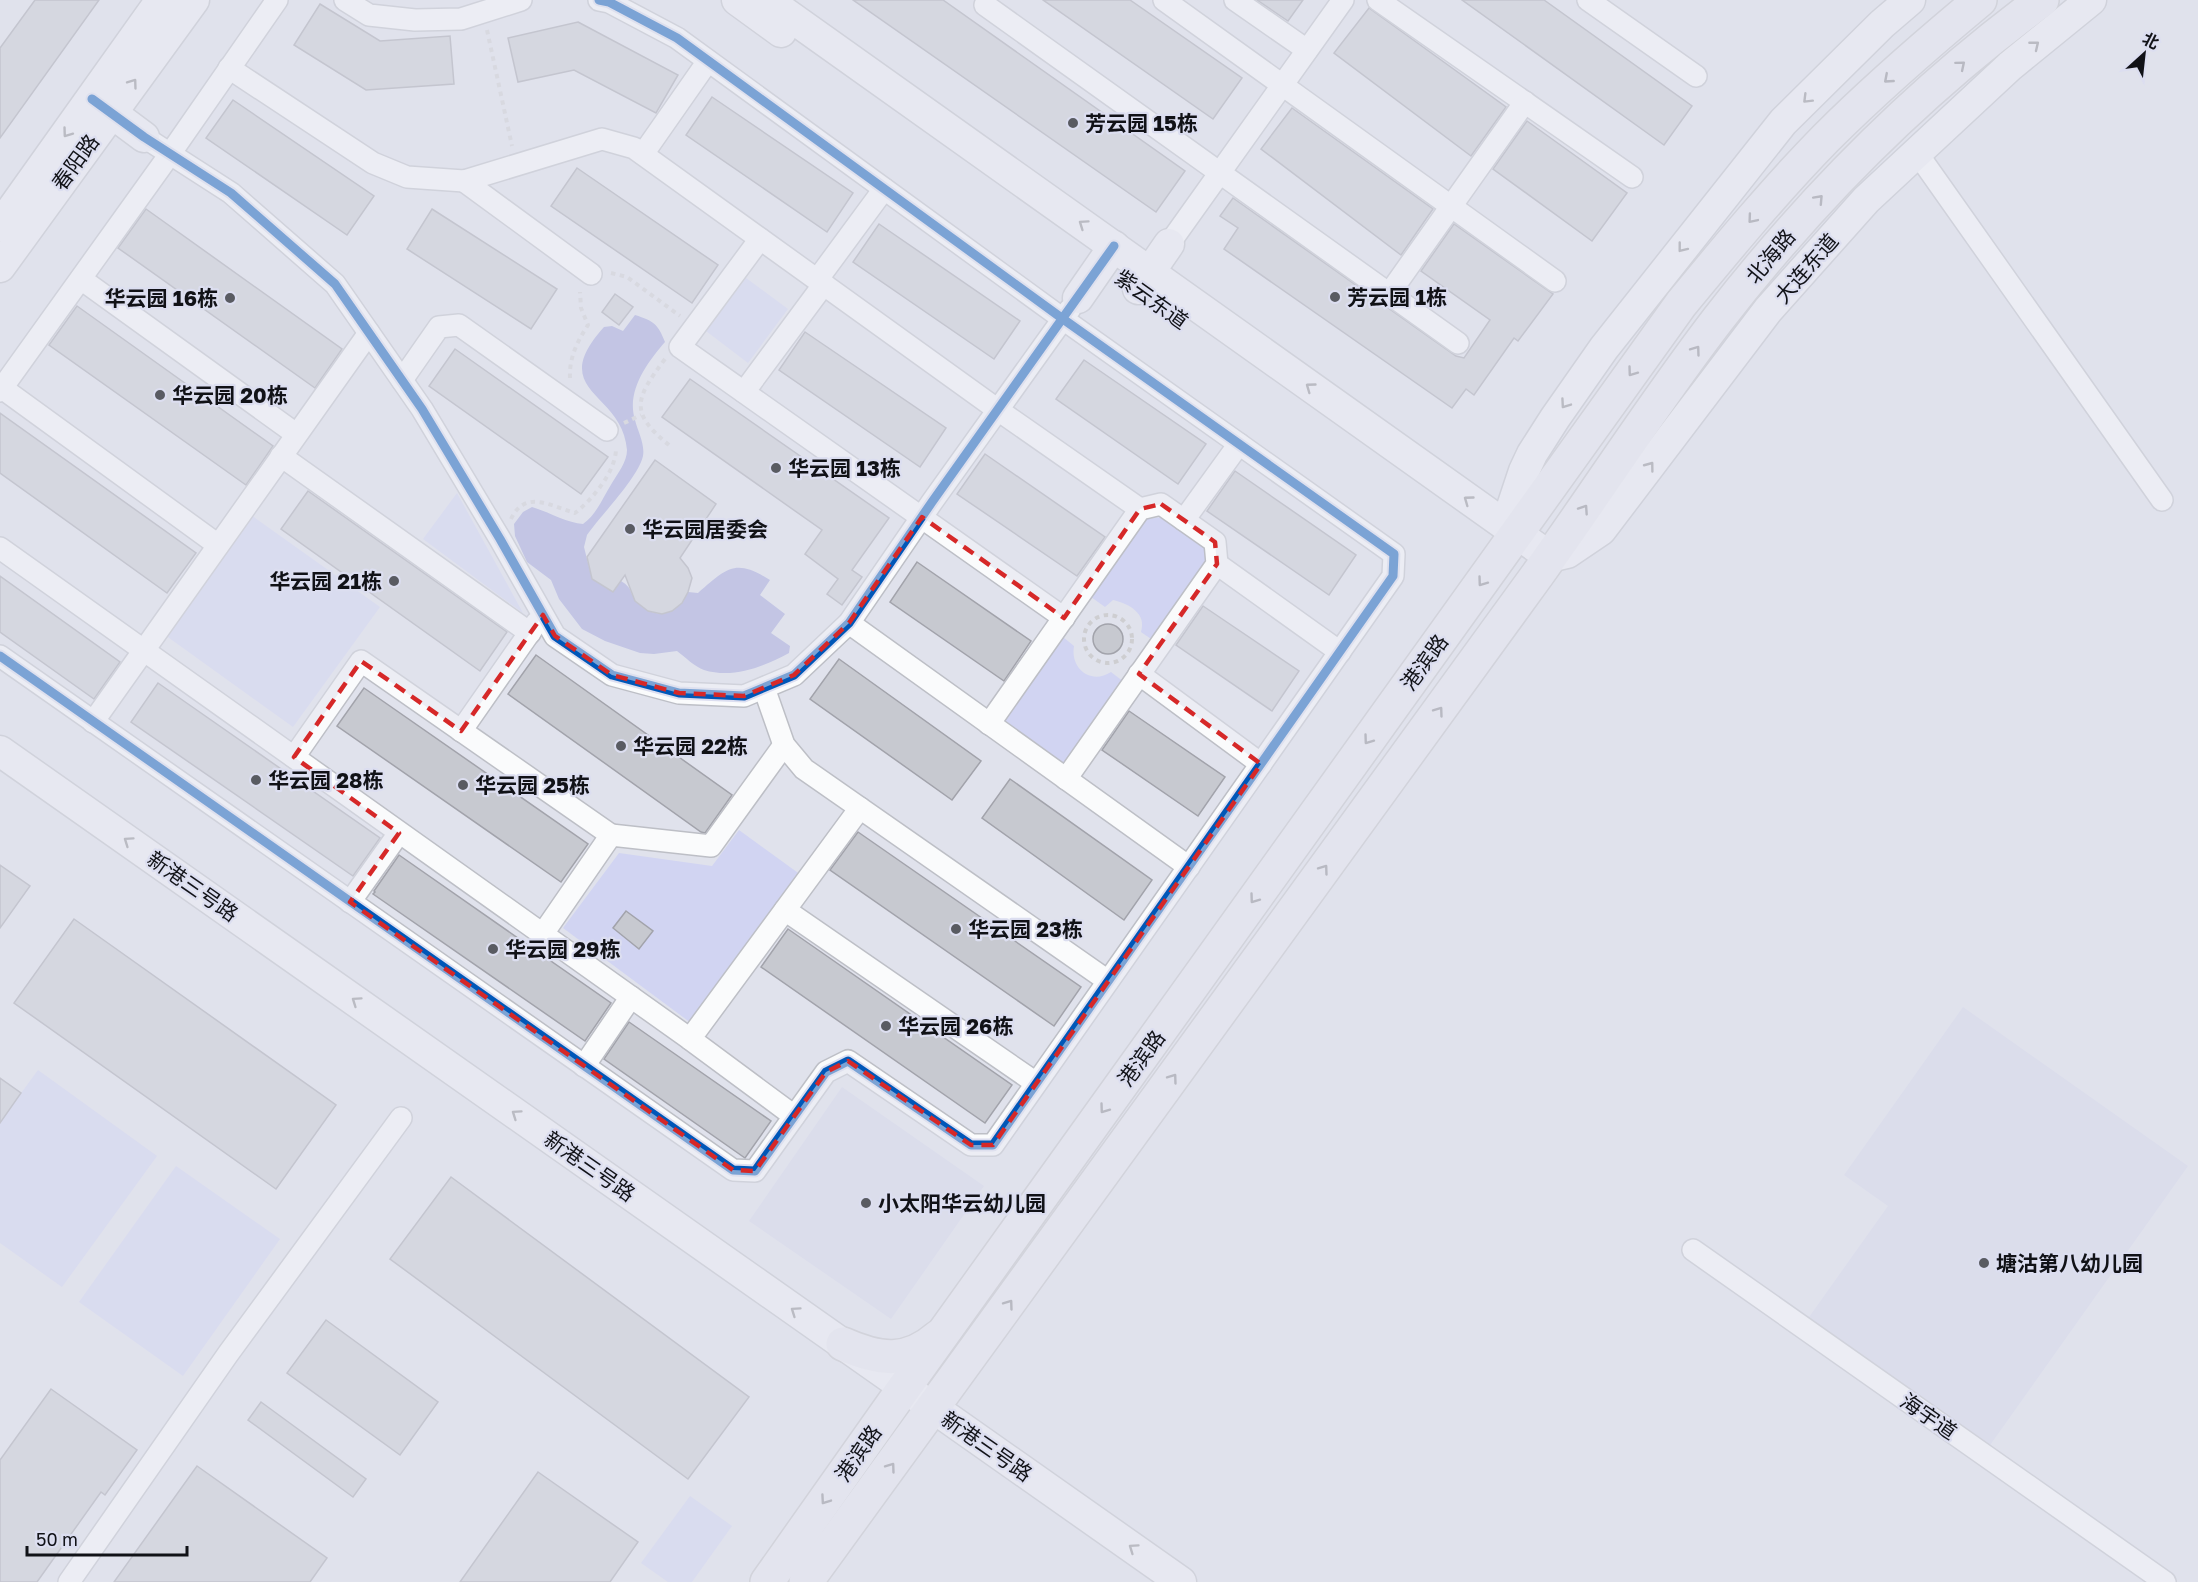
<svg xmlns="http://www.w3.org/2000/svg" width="2198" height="1582" font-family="'Golos Text','Noto Sans SC',sans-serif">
  <rect width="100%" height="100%" fill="#e0e2ec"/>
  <g fill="#d5d7e9">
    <path d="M1963 1007 2188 1166 1988 1448 1807 1320 1888 1206 1844 1175Z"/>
    <path d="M842 1087 984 1186 891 1319 749 1221Z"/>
  </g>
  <g fill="#d1d4f2">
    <path d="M746 278 788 309 748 363 706 331Z"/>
    <path d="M457 493 523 613 423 539Z"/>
    <path d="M251 515 380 607 293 727 165 635Z"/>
    <path d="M1162 517 1204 547 1207 563 1154 641 1141 632C1147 613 1129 604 1113 600L1105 607 1091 597 1147 519Z"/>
    <path d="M1063 637 1074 646C1070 669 1091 685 1111 672L1124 682 1065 767 1003 723Z"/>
    <path d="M739 830 801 875 691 1023 563 928 619 853 712 866Z"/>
    <path d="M38 1070 157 1156 62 1287 0 1243V1122Z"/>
    <path d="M176 1166 280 1239 183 1376 79 1302Z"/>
    <path d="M690 1496 732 1526 692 1582H668L641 1563Z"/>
  </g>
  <path fill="#9fa3d9" d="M635 315C654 321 658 324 665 342 647 363 626 391 635 420 638 432 645 444 643 456 638 478 601 515 587 535L584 547 592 579 613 592 621 581C634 589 629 594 638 603 657 622 677 613 688 592L698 593C727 568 735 558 770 580L760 595 785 614 771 633 790 646 789 653C763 667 733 679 704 670 695 667 685 657 677 651L654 654 640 653 605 641 582 629 559 599 551 580 527 562 515 536 514 524 523 512 532 507C549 512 567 523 583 524 597 514 603 497 612 483 618 473 627 462 627 450 623 391 545 393 604 327L612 326 623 331Z"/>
  <g fill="#c7c9d0" stroke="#a2a3ab" stroke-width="1.5">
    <path d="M35 0H99L0 138V48Z"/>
    <path d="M853 0H943L1185 171 1156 212Z"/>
    <path d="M1043 0H1130L1242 78 1213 119Z"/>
    <path d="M1257 0H1303L1288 21Z"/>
    <path d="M1462 0H1544L1692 106 1664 145Z"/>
    <path d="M320 4 380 41 450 36 454 84 366 90 294 45Z"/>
    <path d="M1369 8 1506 107 1471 156 1334 53Z"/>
    <path d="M578 22 678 75 656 113 574 70 518 82 508 38Z"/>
    <path d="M712 97 853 193 827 232 686 135Z"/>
    <path d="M233 100 374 196 347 235 206 138Z"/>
    <path d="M1292 108 1433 209 1401 255 1261 149Z"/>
    <path d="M1527 121 1627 193 1592 241 1493 169Z"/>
    <path d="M577 168 718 265 692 303 551 206Z"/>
    <path d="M1233 198 1456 356 1464 358 1490 320 1421 271 1454 224 1553 294 1518 341 1514 338 1474 395 1466 389 1452 408 1224 249 1238 228 1220 216Z"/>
    <path d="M146 209 342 349 315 388 118 248Z"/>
    <path d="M432 209 557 289 531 329 407 249Z"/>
    <path d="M879 224 1020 321 994 359 853 262Z"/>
    <path d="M615 294 633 307 619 325 602 312Z"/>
    <path d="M77 306 273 446 246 485 49 345Z"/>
    <path d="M805 332 946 428 920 467 779 370Z"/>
    <path d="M455 349 608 457 581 494 429 386Z"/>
    <path d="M1084 360 1206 444 1178 484 1056 399Z"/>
    <path d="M690 379 889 518 852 570 862 577 842 605 827 594 838 579 805 554 822 530 662 417Z"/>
    <path d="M0 413 196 553 167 593 0 473Z"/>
    <path d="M985 454 1105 537 1077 576 957 494Z"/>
    <path d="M655 460 716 504 680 558 688 568 692 578 688 592 682 603 672 611 662 614 648 611 635 601 625 575 613 592 592 579 587 557Z"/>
    <path d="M1235 471 1356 555 1329 595 1207 511Z"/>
    <path d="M308 491 507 632 480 671 281 529Z"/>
    <path d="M917 562 1031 641 1004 681 890 602Z"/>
    <path d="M0 576 120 662 94 699 0 632Z"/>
    <path d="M1203 606 1299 671 1272 711 1176 645Z"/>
    <circle cx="1108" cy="639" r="15"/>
    <path d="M536 655 732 795 705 833 701 832 508 694Z"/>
    <path d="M839 659 981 761 952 800 810 699Z"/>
    <path d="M158 683 380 838 353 876 131 722Z"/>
    <path d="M364 688 588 844 561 882 337 726Z"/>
    <path d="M1129 711 1225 777 1198 816 1102 750Z"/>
    <path d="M1010 779 1152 880 1124 920 982 818Z"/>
    <path d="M858 832 1081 987 1054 1026 830 870Z"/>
    <path d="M399 855 611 1003 585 1041 373 894 375 892 374 891Z"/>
    <path d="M0 865 30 886 0 928Z"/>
    <path d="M626 911 653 931 639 949 613 928Z"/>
    <path d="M74 919 336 1105 276 1189 14 1003Z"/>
    <path d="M788 929 1012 1085 985 1123 761 967Z"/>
    <path d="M629 1022 771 1121 745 1158 604 1059Z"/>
    <path d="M0 1078 21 1093 0 1123Z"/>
    <path d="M451 1177 749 1397 688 1479 390 1259Z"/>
    <path d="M326 1320 438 1402 400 1455 287 1373Z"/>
    <path d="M51 1389 137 1450 105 1495 101 1492 37 1582H0V1460Z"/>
    <path d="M261 1402 366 1479 353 1497 248 1420Z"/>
    <path d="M197 1466 327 1558 310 1582H114Z"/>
    <path d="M538 1472 638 1542 610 1582H460Z"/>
  </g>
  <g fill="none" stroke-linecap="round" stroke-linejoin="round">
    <defs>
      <g id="street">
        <path d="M345 0 369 15 415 20 461 19 521 0"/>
        <path d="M1164 0 1555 281"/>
        <path d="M1235 0 1307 50"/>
        <path d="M1378 0 1632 177"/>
        <path d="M1588 0 1696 76"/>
        <path d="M985 5 1458 343"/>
        <path d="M229 68 373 163 407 177 464 181 602 139 634 148 998 410 1140 509"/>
        <path d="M144 137 231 193 335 284 422 409 500 539 555 636 612 675 679 693 744 696 794 675 849 623 932 502 1070 309"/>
        <path d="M1917 153 2162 500"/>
        <path d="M643 154 708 61"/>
        <path d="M464 181 591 274"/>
        <path d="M760 239 680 347 1064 618"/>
        <path d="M1169 244 1343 0"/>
        <path d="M81 279 296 434"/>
        <path d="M817 280 884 189"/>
        <path d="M1389 294 1525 102"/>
        <path d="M402 380 439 327 459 325 607 430"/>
        <path d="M2 388 218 545"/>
        <path d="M0 391 170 154 277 0"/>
        <path d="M744 392 824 284"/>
        <path d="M281 456 530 633"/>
        <path d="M1184 520 1239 444"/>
        <path d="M0 548 690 1039"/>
        <path d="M1217 564 1340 652"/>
        <path d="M849 623 1189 867"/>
        <path d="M0 656 733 1170 755 1171 826 1072 848 1061 971 1145H993L1393 576 1394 554 1063 319 677 38 609 2 599 0"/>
        <path d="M1139 674 1261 764"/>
        <path d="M764 688 784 745 804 769 860 808 690 1039 794 1116"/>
        <path d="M93 722 369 333"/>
        <path d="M989 724 1140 509 1161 504 1215 542 1217 564 1066 779"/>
        <path d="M461 731 537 622"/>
        <path d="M294 757 361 661 611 835"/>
        <path d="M860 808 1108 981"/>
        <path d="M350 902 399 833"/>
        <path d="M785 910 1036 1083"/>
        <path d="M542 935 611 835 711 846 784 745"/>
        <path d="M584 1066 631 997"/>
        <path d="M1693 1250 2165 1582"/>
        <path d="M69 1582 228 1354 401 1118"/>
      </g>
      <g id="secondary">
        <path d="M737 0 781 32"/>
        <path d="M767 0 1550 557 1567 553 1601 530 1768 310 1866 200 2010 66 2091 0"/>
        <path d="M97 102 144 137"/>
        <path d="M0 226 161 0"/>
        <path d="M0 267 194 0"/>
        <path d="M1138 289 1169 244"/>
        <path d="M1078 298 1114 246"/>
        <path d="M1516 534 1512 520V507L1524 471 1532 454 1555 418 1604 348 1783 122 1882 24 1910 0"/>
        <path d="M0 751 1181 1582"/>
      </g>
      <g id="primary">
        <path d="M843 1344C879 1360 907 1364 938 1337"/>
        <path d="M767 1582 904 1388 1681 304C1728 247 1775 190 1826 138 1875 89 1927 44 1980 0"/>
        <path d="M806 1582 1538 574C1599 489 1655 401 1719 318 1812 198 1920 90 2042 0"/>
      </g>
    </defs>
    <use href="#street" stroke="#bdbfc6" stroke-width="24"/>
    <use href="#secondary" stroke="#bdbfc6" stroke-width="33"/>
    <use href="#primary" stroke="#c0c1c5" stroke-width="36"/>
    <g stroke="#ceced1" stroke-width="4" stroke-dasharray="4.5 4.5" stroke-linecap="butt">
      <path d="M487 30 512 146"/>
      <path d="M611 273 627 277 680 316"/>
      <path d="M665 359C636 398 628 412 669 445"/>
      <path d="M570 378C569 358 577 342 588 325L581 308 580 292"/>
      <path d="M624 423 641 415"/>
      <path d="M511 519C525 489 551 506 575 513 593 499 617 470 616 447"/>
      <circle cx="1108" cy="639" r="24"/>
    </g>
    <use href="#street" stroke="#fafbfc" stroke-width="21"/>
    <use href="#secondary" stroke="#f0f0f5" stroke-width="30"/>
    <use href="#primary" stroke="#e7e7ef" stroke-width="33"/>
    <defs>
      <g id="cycleway">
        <path d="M92 99 144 137 231 193 335 284 422 409 500 539 555 636 612 675 679 693 744 696 794 675 849 623 932 502 1114 246"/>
        <path d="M0 656 733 1170 755 1171 826 1072 848 1061 971 1145H993L1393 576 1394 554 1063 319 677 38 609 2 599 0"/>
      </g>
    </defs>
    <use href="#cycleway" stroke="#dcdef0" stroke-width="13"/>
    <use href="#cycleway" stroke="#0057b8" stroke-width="9"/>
  </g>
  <defs><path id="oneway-chevron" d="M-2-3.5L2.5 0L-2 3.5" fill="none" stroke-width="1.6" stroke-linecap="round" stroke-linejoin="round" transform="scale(1.5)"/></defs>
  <g stroke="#8c8c91">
    <use href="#oneway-chevron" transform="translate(2035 45) rotate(-39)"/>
    <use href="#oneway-chevron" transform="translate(133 83) rotate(-54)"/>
    <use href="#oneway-chevron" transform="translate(1807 99) rotate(135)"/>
    <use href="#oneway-chevron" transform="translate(67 133) rotate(126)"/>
    <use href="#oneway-chevron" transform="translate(1083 224) rotate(-145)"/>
    <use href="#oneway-chevron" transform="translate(1682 248) rotate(128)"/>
    <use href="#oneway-chevron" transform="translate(1310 387) rotate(-144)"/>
    <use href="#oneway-chevron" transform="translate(1565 404) rotate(125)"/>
    <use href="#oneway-chevron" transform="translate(1650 466) rotate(-53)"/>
    <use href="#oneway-chevron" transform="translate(1468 500) rotate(-144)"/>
    <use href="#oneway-chevron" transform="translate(128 841) rotate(-145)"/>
    <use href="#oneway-chevron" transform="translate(356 1001) rotate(-145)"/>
    <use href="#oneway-chevron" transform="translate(516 1114) rotate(-145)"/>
    <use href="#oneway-chevron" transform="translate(795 1311) rotate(-145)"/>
    <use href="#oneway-chevron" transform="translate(1133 1548) rotate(-145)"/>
  </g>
  <g stroke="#87878e">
    <use href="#oneway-chevron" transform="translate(1961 65) rotate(-40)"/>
    <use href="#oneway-chevron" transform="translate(1888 79) rotate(139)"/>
    <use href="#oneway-chevron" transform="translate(1819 199) rotate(-47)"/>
    <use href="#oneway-chevron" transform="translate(1752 219) rotate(130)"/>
    <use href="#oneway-chevron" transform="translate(1696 350) rotate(-54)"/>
    <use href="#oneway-chevron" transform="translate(1632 372) rotate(126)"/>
    <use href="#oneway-chevron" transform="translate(1584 509) rotate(-56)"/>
    <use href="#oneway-chevron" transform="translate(1482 582) rotate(126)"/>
    <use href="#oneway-chevron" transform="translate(1439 711) rotate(-54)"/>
    <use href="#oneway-chevron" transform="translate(1368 740) rotate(126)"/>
    <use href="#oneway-chevron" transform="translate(1324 869) rotate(-54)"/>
    <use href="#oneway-chevron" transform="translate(1254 899) rotate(126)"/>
    <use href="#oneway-chevron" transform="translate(1173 1078) rotate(-54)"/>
    <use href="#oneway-chevron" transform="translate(1104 1109) rotate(126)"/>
    <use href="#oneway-chevron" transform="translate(1009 1304) rotate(-54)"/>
    <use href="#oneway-chevron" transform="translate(891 1467) rotate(-54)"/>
    <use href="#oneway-chevron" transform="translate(825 1500) rotate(125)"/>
  </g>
  <path d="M0 0H2198V1582H0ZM1161 504 1215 542 1217 564 1139 674 1261 764 993 1145H971L848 1061 826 1072 755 1171 733 1170 350 902 399 833 294 757 361 661 461 731 543 615 555 636 612 675 679 693 744 696 794 675 849 623 922 517 1064 618 1140 509Z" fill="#e0e2ec" fill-opacity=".55" fill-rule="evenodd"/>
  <path fill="none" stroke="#d62828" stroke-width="4.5" stroke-dasharray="12 8" stroke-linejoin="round" d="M1161 504 1215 542 1217 564 1139 674 1261 764 993 1145H971L848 1061 826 1072 755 1171 733 1170 350 902 399 833 294 757 361 661 461 731 543 615 555 636 612 675 679 693 744 696 794 675 849 623 922 517 1064 618 1140 509Z"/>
  <g fill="#595b62" stroke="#dcdef0" stroke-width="2">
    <circle cx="1073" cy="123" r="6"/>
    <circle cx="1335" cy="297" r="6"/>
    <circle cx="230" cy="298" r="6"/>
    <circle cx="160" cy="395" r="6"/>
    <circle cx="776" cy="468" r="6"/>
    <circle cx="630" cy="529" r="6"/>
    <circle cx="394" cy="581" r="6"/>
    <circle cx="621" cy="746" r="6"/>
    <circle cx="256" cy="780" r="6"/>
    <circle cx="463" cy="785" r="6"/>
    <circle cx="956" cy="929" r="6"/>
    <circle cx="493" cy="949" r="6"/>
    <circle cx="886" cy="1026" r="6"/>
    <circle cx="866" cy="1203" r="6"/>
    <circle cx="1984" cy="1263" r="6"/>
  </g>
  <g text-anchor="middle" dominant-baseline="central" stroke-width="4.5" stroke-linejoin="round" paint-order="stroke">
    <g font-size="21" font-weight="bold" fill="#111217" stroke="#dcdef0" text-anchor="start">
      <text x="1085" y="123">芳云园 15栋</text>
      <text x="1347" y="297">芳云园 1栋</text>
      <text x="218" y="298" text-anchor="end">华云园 16栋</text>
      <text x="172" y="395">华云园 20栋</text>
      <text x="788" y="468">华云园 13栋</text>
      <text x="642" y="529">华云园居委会</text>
      <text x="382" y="581" text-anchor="end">华云园 21栋</text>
      <text x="633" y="746">华云园 22栋</text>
      <text x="268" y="780">华云园 28栋</text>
      <text x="475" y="785">华云园 25栋</text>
      <text x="968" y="929">华云园 23栋</text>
      <text x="505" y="949">华云园 29栋</text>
      <text x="898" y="1026">华云园 26栋</text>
      <text x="878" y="1203">小太阳华云幼儿园</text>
      <text x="1996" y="1263">塘沽第八幼儿园</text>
    </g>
    <g font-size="21" fill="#111217" stroke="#dcdef0">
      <text transform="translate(75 162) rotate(-54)">春阳路</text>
      <text transform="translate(1770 256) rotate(-50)">北海路</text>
      <text transform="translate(1806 268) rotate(-49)">大连东道</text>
      <text transform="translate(1152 299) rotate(36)">紫云东道</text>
      <text transform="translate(1424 662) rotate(-54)">港滨路</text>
      <text transform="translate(193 886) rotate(35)">新港三号路</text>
      <text transform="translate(1141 1058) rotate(-54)">港滨路</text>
      <text transform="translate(590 1166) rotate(35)">新港三号路</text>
      <text transform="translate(1929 1416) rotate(35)">海宇道</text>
      <text transform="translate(987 1446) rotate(35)">新港三号路</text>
      <text transform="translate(858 1453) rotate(-55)">港滨路</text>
    </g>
  </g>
  <g transform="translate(2144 54) rotate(27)" stroke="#dcdef0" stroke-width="4.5" paint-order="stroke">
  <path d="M0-4.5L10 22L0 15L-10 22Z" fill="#111217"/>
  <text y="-9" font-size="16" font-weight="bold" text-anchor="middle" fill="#111217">北</text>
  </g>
  <path d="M27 1546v9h160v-9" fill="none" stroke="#111217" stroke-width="3"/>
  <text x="36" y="1546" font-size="18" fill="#111217" stroke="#dcdef0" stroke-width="4.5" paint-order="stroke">50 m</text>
</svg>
